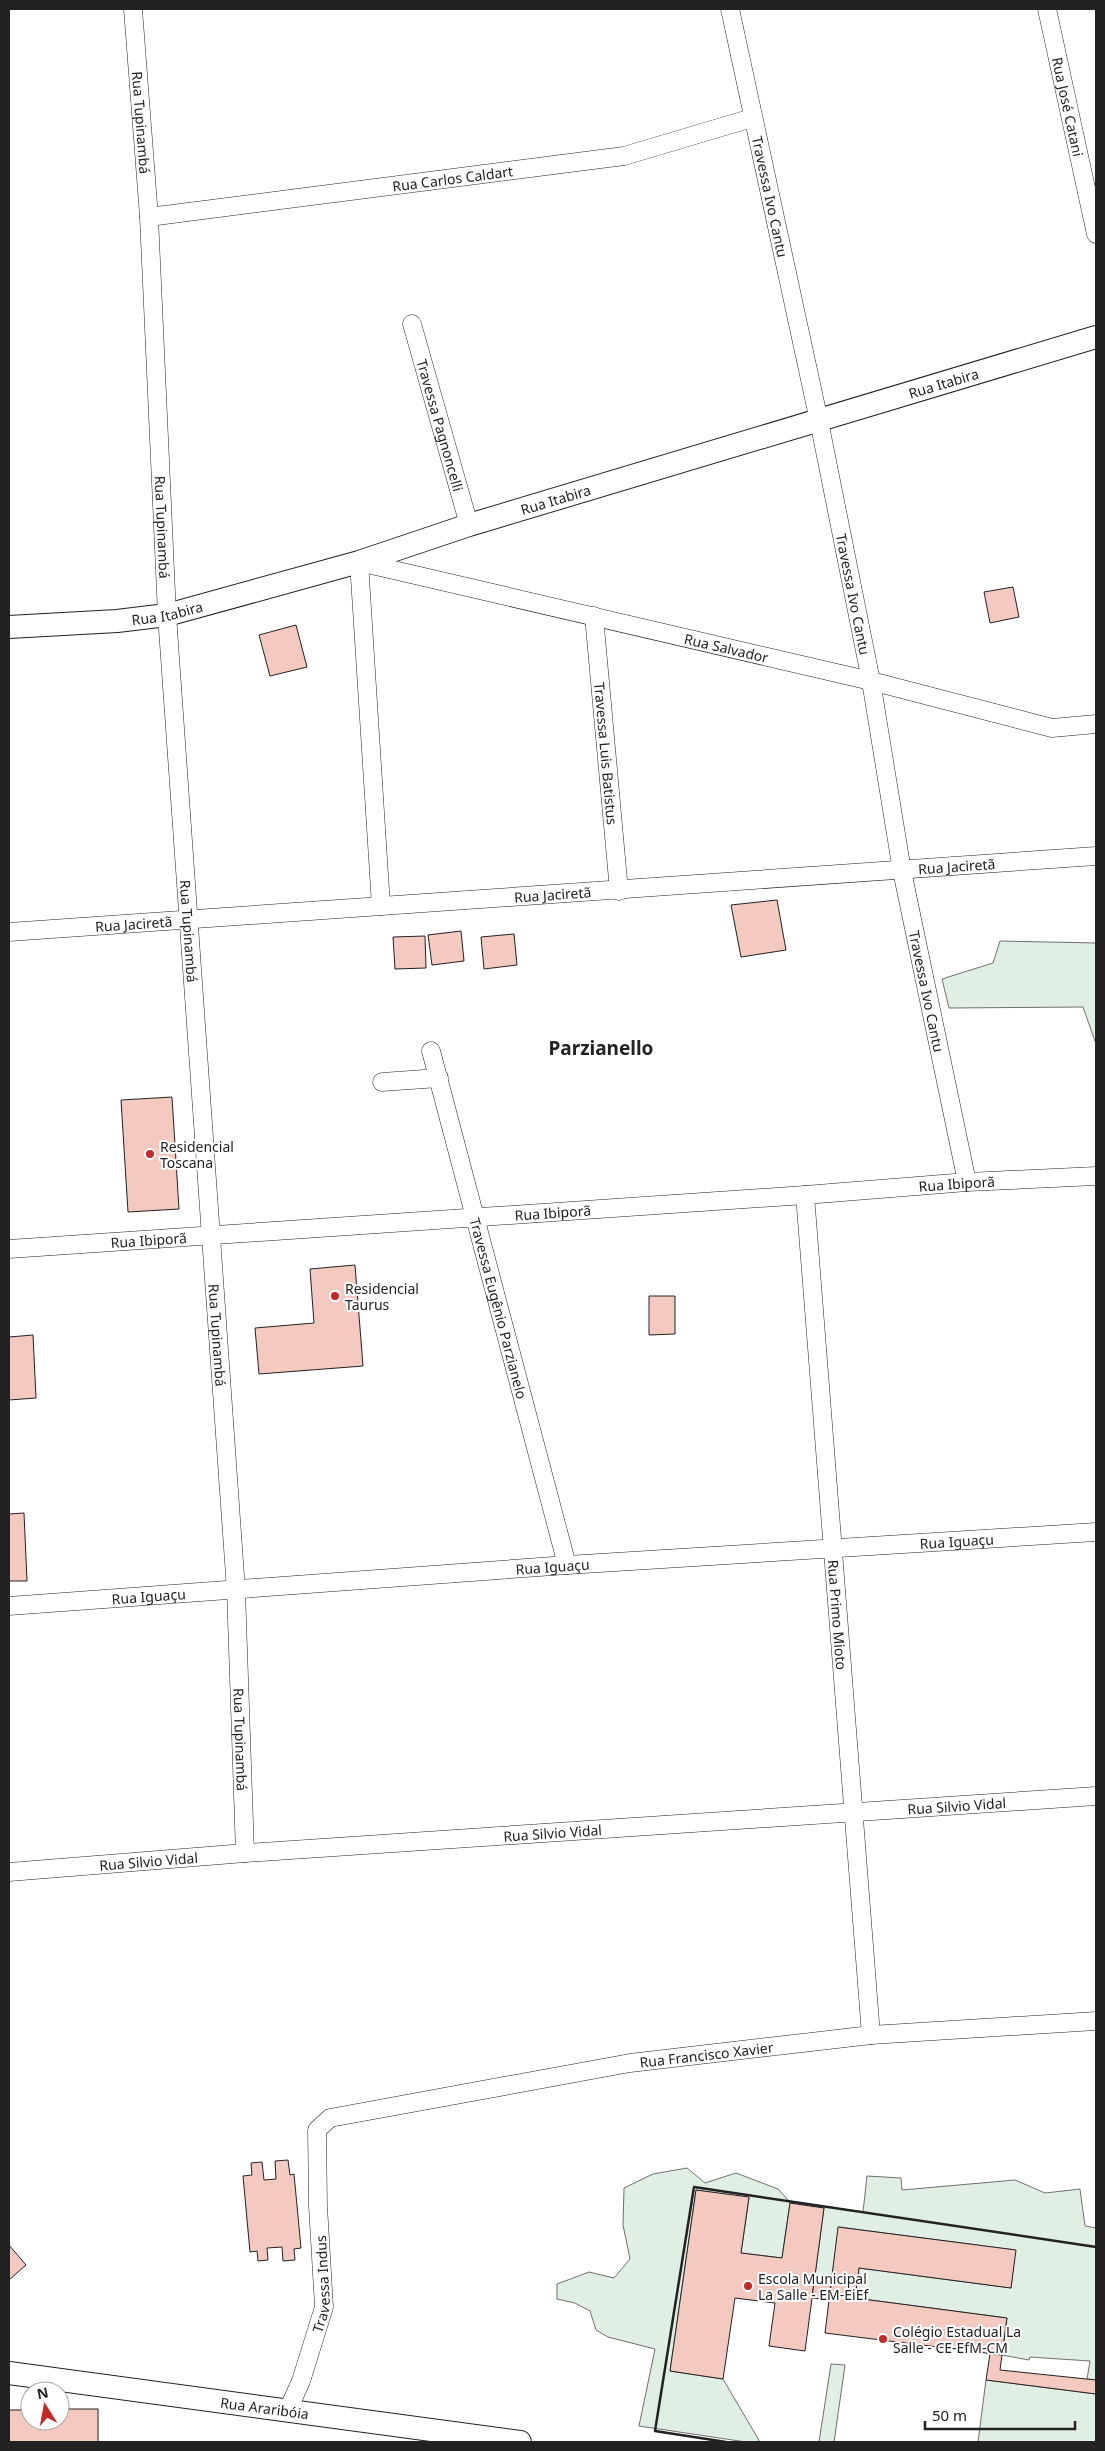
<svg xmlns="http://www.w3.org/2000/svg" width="1105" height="2451" font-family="'Noto Sans',sans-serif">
  <rect width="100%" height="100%" fill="#fff"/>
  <g fill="#e0efe3" stroke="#6f6f6f">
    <path d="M1000 941 1096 943V1044L1083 1007 949 1008 942 979 993 963Z"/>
    <path d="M687 2168 705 2183 736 2173 778 2189 789 2201 863 2212 867 2176 901 2178 902 2190 1015 2180 1045 2193 1080 2189 1085 2226 1096 2228V2380L1087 2379 1090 2361 1030 2357 1029 2360 1002 2355 1007 2318 855 2298 859 2268 1011 2288 1015 2250 839 2227 832 2277 815 2275 824 2208 790 2203 782 2258 741 2253 749 2198 696 2190 670 2371 723 2379 760 2442H746L639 2426 655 2349 608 2337 596 2330 590 2311 575 2303 557 2299V2284L589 2272 614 2278 630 2259 623 2225 624 2188 653 2174Z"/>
    <path d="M831 2364 845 2365 834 2442H819Z"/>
    <path d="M986 2380 1096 2394V2442H978Z"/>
  </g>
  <g fill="#f3c9c0" stroke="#222">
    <path d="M1013 587 1019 617 990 623 984 592Z"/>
    <path d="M296 625 307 667 270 676 259 635Z"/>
    <path d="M777 900 786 950 741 957 731 905Z"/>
    <path d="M461 931 464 961 432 965 428 935Z"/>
    <path d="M514 934 517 965 484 969 481 937Z"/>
    <path d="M425 936 426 968 395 969 393 937Z"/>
    <path d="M172 1097 179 1209 128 1212 121 1100Z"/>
    <path d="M355 1265 363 1366 259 1374 255 1328 314 1323 310 1269Z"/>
    <path d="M649 1296H675V1334L649 1335Z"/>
    <path d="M33 1335 36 1398 9 1400V1337Z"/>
    <path d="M24 1513 27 1581H9V1514Z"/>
    <path d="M288 2160 290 2175 294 2174 301 2248 294 2249 295 2260 283 2261 282 2247 267 2248 268 2260 258 2261 257 2251 250 2252 243 2176 252 2175 251 2163 262 2162 264 2180 276 2179 275 2161Z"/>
    <path d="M696 2190 749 2197 741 2253 782 2258 790 2203 824 2208 805 2351 769 2346 775 2303 735 2298 723 2379 670 2371Z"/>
    <path d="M838 2227 1016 2250 1011 2288 859 2268 855 2298 1007 2318 1002 2355 825 2333Z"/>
    <path d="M9 2245 26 2265 9 2280Z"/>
    <path d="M815 2275 832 2277 829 2300 812 2298Z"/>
    <path d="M990 2354 1002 2355 1000 2370 1096 2380V2394L986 2380Z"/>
    <path d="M60 2409H98V2442H9V2410H30V2421H60Z"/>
  </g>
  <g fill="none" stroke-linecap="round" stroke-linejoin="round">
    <defs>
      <g id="minor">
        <path id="s1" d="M133 9 149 217 167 615 236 1590 245 1853"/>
        <path id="s2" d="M730 9 819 421 871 681 902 871 967 1182"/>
        <path id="s3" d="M1047 9 1096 234"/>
        <path id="s4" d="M149 217 624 156 752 118"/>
        <path id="s5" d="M412 324 469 525"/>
        <path id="s6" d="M594 616 619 891"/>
        <path id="s7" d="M381 906 359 562 871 681 1052 728 1096 724"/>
        <path id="s8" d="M9 932 1096 856"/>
        <path id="s9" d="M431 1051 567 1565"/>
        <path d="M382 1082 439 1078"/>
        <path id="s10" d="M805 1195 871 2035"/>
        <path id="s11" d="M9 1249 805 1195 967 1182 1096 1176"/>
        <path id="s12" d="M9 1606 567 1565 1096 1532"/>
        <path id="s13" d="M9 1872 245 1853 1096 1796"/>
        <path id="s14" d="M288 2410 301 2381 324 2307 318 2206 317 2130 330 2118 630 2063 871 2035 1096 2021"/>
      </g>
      <g id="tertiary">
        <path id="s15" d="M9 627 117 621 167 615 359 562 469 525 1096 337"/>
        <path id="s16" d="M9 2373 520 2442"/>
      </g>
    </defs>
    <use href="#minor" stroke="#222" stroke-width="19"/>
    <use href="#tertiary" stroke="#222" stroke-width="24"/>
    <use href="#minor" stroke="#fff" stroke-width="18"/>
    <use href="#tertiary" stroke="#fff" stroke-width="22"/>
    <path stroke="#222" stroke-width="2.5" d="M726 2442 655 2431 694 2187 1096 2247"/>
  </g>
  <g fill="#c62828" stroke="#fff" stroke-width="2">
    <circle cx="150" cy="1154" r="5"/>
    <circle cx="335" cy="1296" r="5"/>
    <circle cx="748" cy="2286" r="5"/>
    <circle cx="883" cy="2339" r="5"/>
  </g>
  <g text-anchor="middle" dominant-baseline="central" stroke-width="4" stroke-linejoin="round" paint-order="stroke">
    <g font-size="14" fill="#222" stroke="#fff">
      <text stroke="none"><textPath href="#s3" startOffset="100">Rua José Catani</textPath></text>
      <text stroke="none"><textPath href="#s1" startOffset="114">Rua Tupinambá</textPath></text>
      <text stroke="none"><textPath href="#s4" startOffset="306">Rua Carlos Caldart</textPath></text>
      <text stroke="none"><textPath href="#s2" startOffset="192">Travessa Ivo Cantu</textPath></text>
      <text stroke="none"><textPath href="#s15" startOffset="969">Rua Itabira</textPath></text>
      <text stroke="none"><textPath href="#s5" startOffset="105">Travessa Pagnoncelli</textPath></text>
      <text stroke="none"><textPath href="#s15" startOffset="564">Rua Itabira</textPath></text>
      <text stroke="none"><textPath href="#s1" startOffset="519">Rua Tupinambá</textPath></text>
      <text stroke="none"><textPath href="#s2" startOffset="598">Travessa Ivo Cantu</textPath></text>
      <text stroke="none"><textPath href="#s15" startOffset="159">Rua Itabira</textPath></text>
      <text stroke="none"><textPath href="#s7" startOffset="722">Rua Salvador</textPath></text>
      <text stroke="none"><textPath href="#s6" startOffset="138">Travessa Luis Batistus</textPath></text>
      <text stroke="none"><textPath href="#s8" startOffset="950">Rua Jaciretã</textPath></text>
      <text stroke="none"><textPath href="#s8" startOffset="545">Rua Jaciretã</textPath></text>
      <text stroke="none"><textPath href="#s8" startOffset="125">Rua Jaciretã</textPath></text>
      <text stroke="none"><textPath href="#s1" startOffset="924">Rua Tupinambá</textPath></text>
      <text stroke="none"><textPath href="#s2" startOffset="1002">Travessa Ivo Cantu</textPath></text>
      <text stroke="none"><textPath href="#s11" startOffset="950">Rua Ibiporã</textPath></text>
      <text stroke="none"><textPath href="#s11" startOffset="545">Rua Ibiporã</textPath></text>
      <text stroke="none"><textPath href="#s11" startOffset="140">Rua Ibiporã</textPath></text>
      <text stroke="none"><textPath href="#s9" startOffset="266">Travessa Eugênio Parzianelo</textPath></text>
      <text stroke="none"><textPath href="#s1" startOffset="1329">Rua Tupinambá</textPath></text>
      <text stroke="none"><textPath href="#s12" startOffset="950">Rua Iguaçu</textPath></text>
      <text stroke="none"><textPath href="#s12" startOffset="545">Rua Iguaçu</textPath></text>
      <text stroke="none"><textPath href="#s12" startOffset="140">Rua Iguaçu</textPath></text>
      <text stroke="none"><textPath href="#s10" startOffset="421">Rua Primo Mioto</textPath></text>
      <text stroke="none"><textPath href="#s1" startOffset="1734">Rua Tupinambá</textPath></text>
      <text stroke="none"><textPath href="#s13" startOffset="950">Rua Silvio Vidal</textPath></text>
      <text stroke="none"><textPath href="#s13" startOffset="545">Rua Silvio Vidal</textPath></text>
      <text stroke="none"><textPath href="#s13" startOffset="140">Rua Silvio Vidal</textPath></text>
      <text stroke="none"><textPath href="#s14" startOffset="686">Rua Francisco Xavier</textPath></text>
      <text stroke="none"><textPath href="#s14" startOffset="132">Travessa Indus</textPath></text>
      <text stroke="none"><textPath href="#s16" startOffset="258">Rua Araribóia</textPath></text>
    </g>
    <g font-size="14" fill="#222" stroke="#fff" text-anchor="start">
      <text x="160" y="1146">Residencial<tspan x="160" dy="16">Toscana</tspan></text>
      <text x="345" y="1288">Residencial<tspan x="345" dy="16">Taurus</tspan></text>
      <text x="758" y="2278">Escola Municipal<tspan x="758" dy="16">La Salle - EM-EiEf</tspan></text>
      <text x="893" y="2331">Colégio Estadual La<tspan x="893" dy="16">Salle - CE-EfM-CM</tspan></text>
    </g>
    <g font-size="19" font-weight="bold" fill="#222" stroke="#fff">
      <text x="601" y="1048">Parzianello</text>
    </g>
  </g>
  <rect width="1105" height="2451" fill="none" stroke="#222222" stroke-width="20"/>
  <g transform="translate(45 2406) rotate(349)"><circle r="24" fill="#ffffff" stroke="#a7a7a7"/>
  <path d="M0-4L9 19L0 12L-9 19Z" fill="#c62828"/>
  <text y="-8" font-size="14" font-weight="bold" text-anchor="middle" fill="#222222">N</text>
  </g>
  <path d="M925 2421v8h150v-8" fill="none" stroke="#222222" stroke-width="2.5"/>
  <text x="932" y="2421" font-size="15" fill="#222222" stroke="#ffffff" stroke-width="4" paint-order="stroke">50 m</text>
</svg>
